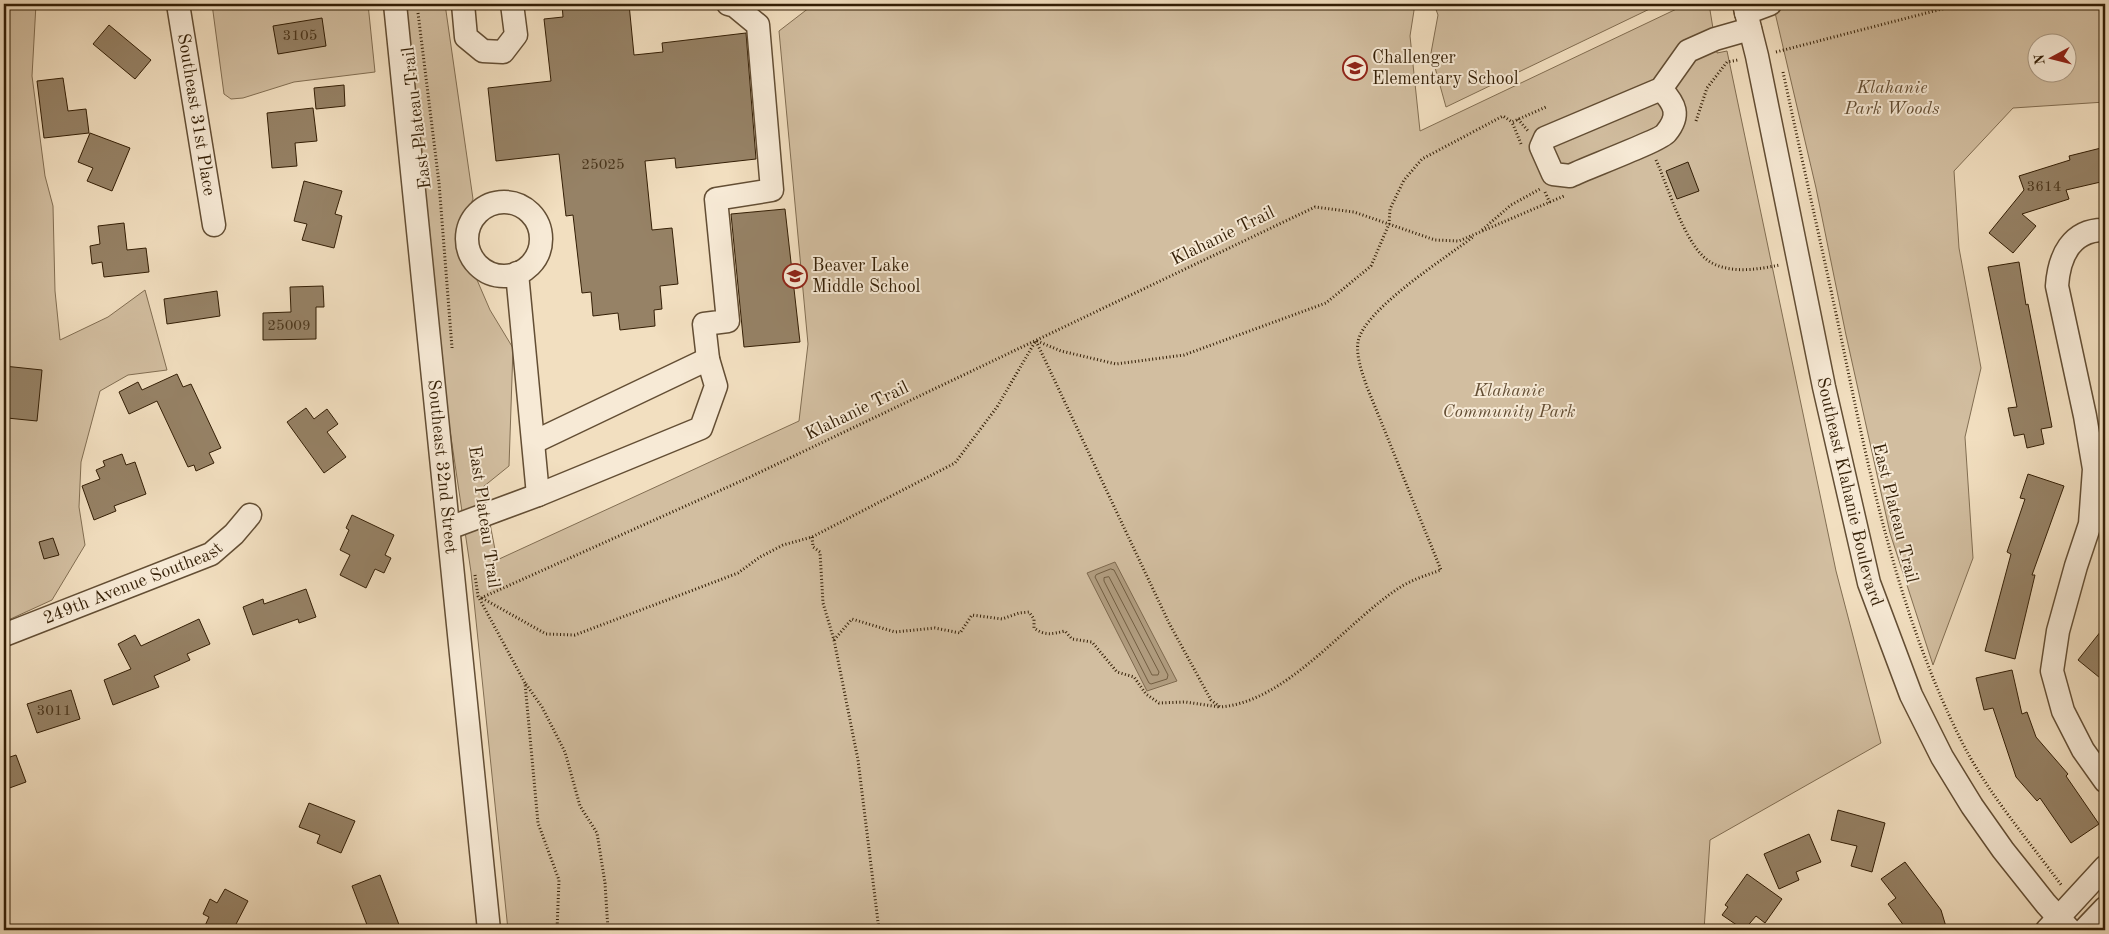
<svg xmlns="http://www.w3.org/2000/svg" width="2109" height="934" font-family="'Old Standard TT',serif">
  <rect width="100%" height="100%" fill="#f2dfc0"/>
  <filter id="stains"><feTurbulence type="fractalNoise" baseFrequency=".004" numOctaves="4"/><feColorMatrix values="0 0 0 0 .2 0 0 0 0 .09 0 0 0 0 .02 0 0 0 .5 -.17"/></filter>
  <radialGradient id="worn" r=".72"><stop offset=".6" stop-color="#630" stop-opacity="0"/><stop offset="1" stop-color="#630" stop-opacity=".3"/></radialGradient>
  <g fill="#d2bea0" stroke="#826e52" fill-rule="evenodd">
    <path d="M4 4H36L32 76 45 176 53 206 55 291 60 340 108 317 145 290 167 370 128 375 100 391 81 462 79 507 85 545 52 600 4 622Z"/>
    <path d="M212 4H368L375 72 294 82 243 98 231 99 224 94Z"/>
    <path d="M405 4H445L473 199 460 229 471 266 490 310 513 348 509 466 483 487 497 560 799 421 808 344 779 31 814 4H1415L1410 36 1420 131 1687 4H1709L1717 53 1727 51 1836 571 1881 743 1710 840 1704 930H508L471 572 444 390Z"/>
    <path d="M1434 4H1660L1446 107 1431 53 1438 15Z"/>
    <path d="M1773 4H2105V102L2013 108 1954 171 1959 248 1981 368 1965 437 1973 558 1933 665 1890 533 1846 335 1816 188ZM2036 42H2066V72H2036Z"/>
  </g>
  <path fill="#b19d80" stroke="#7f6a4f" d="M1115 562 1177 681 1147 691 1087 573Z"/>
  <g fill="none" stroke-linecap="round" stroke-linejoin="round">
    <g stroke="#725e42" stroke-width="1">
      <path d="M1111 569 1114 570 1168 675 1167 679 1151 684 1149 683 1095 577 1096 575Z"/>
      <path d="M1109 577 1159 672 1158 675H1152L1104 581V578Z"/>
    </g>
  </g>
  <g fill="#968266" stroke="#331e05">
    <path d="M562 4H629L634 55 663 52 662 43 746 33 756 159 676 168 675 158 645 161 652 230 672 228 678 284 660 286 662 309 654 310 655 326 620 330 618 313 593 316 591 292 582 293 573 215 566 216 559 154 496 161 488 88 551 81 544 19 563 17Z"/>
    <path d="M322 18 326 46 278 54 273 26Z"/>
    <path d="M109 25 151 60 135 79 93 44Z"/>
    <path d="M63 78 68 111 86 109 89 133 44 138 37 81Z"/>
    <path d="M344 85 345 106 316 109 314 88Z"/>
    <path d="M313 108 317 141 295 143 297 166 272 168 267 113Z"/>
    <path d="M90 133 130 148 112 191 87 181 93 168 78 162Z"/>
    <path d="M2105 147V181L2066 190 2069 199 2022 214 2036 226 2013 253 1989 233 2024 190 2019 176 2070 160 2069 156Z"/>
    <path d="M1688 162 1699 191 1677 199 1666 171Z"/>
    <path d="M304 181 342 191 335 214 342 216 334 248 302 240 307 224 294 221Z"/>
    <path d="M785 209 800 342 744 347 731 214Z"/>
    <path d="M124 223 127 250 146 248 149 272 104 277 102 262 92 264 90 246 100 244 98 226Z"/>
    <path d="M2019 262 2026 305 2028 304 2052 427 2041 429 2044 444 2027 448 2024 434 2014 436 2008 408 2017 407 1988 267Z"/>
    <path d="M323 286 324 307H316V339L263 340V313L291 312 290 287Z"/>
    <path d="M217 291 220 316 167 324 164 299Z"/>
    <path d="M4 366 42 370 37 421 7 418V411H4Z"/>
    <path d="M177 374 183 387 191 384 221 448 209 453 214 463 196 471 194 465 188 467 157 401 129 414 119 392 138 382 142 390Z"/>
    <path d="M306 408 314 419 327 409 338 424 327 432 346 457 324 473 287 422Z"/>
    <path d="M122 454 126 465 135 462 146 494 114 506 116 511 94 520 82 486 100 479 96 470 105 466 103 461Z"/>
    <path d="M2028 474 2064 486 2032 575H2035L2015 659 1985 651 2011 554 2007 552 2025 499 2020 498Z"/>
    <path d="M352 515 394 535 385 555 391 558 384 573 375 569 366 588 340 575 350 555 340 550 349 530 346 528Z"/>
    <path d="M53 538 59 555 44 559 39 542Z"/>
    <path d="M306 589 316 617 299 623 298 619 253 635 243 607 263 599 264 604Z"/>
    <path d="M199 619 210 644 187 654 190 660 154 676 159 687 113 705 104 680 131 669 118 644 135 635 141 646Z"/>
    <path d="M2105 626V682L2078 660Z"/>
    <path d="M2012 670 2022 714 2027 712 2036 737 2068 774 2066 776 2099 824 2071 843 2040 798 2037 801 2016 777 1993 708 1984 710 1976 678Z"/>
    <path d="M71 690 80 719 37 733 27 704Z"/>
    <path d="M16 755 26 782 4 790V759Z"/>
    <path d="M309 803 355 821 341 853 317 843 320 835 299 827Z"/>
    <path d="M1838 810 1885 823 1872 872 1851 866 1857 846 1831 840Z"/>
    <path d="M1809 834 1821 862 1796 872 1799 880 1779 889 1764 854Z"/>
    <path d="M1905 862 1941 910 1947 930H1907L1888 904 1896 898 1881 879Z"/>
    <path d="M1747 874 1782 899 1765 923 1756 916 1744 930 1722 915 1728 907 1725 905Z"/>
    <path d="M380 875 401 930H369L352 886Z"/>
    <path d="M225 889 248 901 233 930H203L209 917 203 914 210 899 217 903Z"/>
  </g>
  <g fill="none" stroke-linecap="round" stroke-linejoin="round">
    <defs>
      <g id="minor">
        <path id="s1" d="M178 4 214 225"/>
        <path id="s2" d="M395 4 489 930"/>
        <path d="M463 4 466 37 483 51 503 52 516 35 512 4"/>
        <path id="s3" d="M1744 4 1757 56 1824 387 1869 583 1911 695 1942 757 1972 806 2003 850 2046 904 2070 930"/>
        <path d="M1746 13 1770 4"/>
        <path d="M1661 89C1675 104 1681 115 1666 133 1661 140 1584 169 1570 176L1553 174 1541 147 1545 138 1661 89 1688 51 1715 39 1750 29"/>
        <circle cx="504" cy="239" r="37"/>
        <path d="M2105 230C2071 229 2059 257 2057 286L2085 416 2094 469 2090 524 2076 566 2058 631 2052 671 2063 711 2083 750 2105 781"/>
        <path d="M517 273 538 495"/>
        <path d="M534 442 708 359"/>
        <path d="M449 528 538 495 701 428 716 386 708 359 704 324 728 321 716 199 772 190 758 25 735 6 728 4"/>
        <path id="s4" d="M4 635 211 554 234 534 250 515"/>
        <path d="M2047 930 2105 867"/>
        <path d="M2084 930 2105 908"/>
      </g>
    </defs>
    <use href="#minor" stroke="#634e34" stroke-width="25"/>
    <g stroke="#331e05" stroke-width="3" stroke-dasharray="1 2.5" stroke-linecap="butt">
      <path d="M418 13 439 183 452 348"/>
      <path d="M1776 52 1961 4"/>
      <path d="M1783 72C1802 160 1822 248 1841 337 1869 473 1897 609 1958 734 1984 789 2026 837 2062 886"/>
      <path d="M1518 119 1528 131"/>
      <path d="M1696 121 1707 88 1727 62 1738 60"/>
      <path d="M1521 144 1512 122 1546 107"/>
      <path d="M1656 160C1668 186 1686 250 1712 263 1733 274 1759 269 1780 265"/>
      <path d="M1545 192 1550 203"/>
      <path d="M1482 230 1511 205 1540 189"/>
      <path d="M1036 341 1169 623 1211 700 1220 707C1287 702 1345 623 1399 588 1411 580 1427 575 1441 570L1367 387C1362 372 1356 357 1358 342 1363 310 1447 257 1473 237"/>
      <path d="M1037 341 1061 351 1116 364 1184 355 1326 303 1371 266 1389 224 1390 209 1404 180 1422 159 1503 116 1512 122"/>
      <path d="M812 537 813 547 820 552 823 603 834 640 858 760 879 930"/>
      <path d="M475 575 478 596 525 683 538 823 559 880 557 930"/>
      <path d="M481 598 750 477 1315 207 1354 212 1435 240 1459 241 1564 196"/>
      <path d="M482 598 546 634 575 635 738 573 760 557 783 545 812 537 955 463 997 407 1035 342"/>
      <path d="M834 640 852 619 895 632 935 628 960 633 972 615 1002 619 1019 613 1029 612 1034 619V628C1045 636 1052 634 1065 631L1072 639 1092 642 1117 672 1134 677 1146 694 1159 703 1185 702 1220 707"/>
      <path d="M526 684 542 707 565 752 580 806 597 833 605 883 608 930"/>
    </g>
    <use href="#minor" stroke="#f7ead6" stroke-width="22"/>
  </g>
  <defs>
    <symbol id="school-ring" viewBox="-11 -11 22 22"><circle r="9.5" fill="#f7ead6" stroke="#8f2418" stroke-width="1.5"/><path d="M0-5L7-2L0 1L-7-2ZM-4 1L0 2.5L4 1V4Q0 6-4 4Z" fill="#8f2418"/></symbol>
  </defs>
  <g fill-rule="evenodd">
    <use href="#school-ring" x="1341" y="54" width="28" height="28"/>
    <use href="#school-ring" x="781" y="262" width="28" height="28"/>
  </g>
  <g text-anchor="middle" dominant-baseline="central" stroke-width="4" stroke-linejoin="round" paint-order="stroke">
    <g font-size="15" fill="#4c371d">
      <text x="300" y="36">3105</text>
      <text x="603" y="165">25025</text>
      <text x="2044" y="187">3614</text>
      <text x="289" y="326">25009</text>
      <text x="54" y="711">3011</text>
    </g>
    <g font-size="18" fill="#331e05" stroke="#f7ead6" text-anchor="start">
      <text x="1372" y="58">Challenger<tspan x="1372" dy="21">Elementary School</tspan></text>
      <text x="812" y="266">Beaver Lake<tspan x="812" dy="21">Middle School</tspan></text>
    </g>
    <g font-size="18" font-style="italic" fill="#634e34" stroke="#f7ead6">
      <text x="1892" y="88">Klahanie<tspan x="1892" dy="21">Park Woods</tspan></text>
      <text x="1509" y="391">Klahanie<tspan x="1509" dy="21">Community Park</tspan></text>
    </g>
    <g font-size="18" fill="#331e05" stroke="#f7ead6">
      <text stroke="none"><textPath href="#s1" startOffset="112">Southeast 31st Place</textPath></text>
      <text transform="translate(417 118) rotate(-97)">East Plateau Trail</text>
      <text transform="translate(1223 236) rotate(-26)">Klahanie Trail</text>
      <text transform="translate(857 411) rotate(-26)">Klahanie Trail</text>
      <text stroke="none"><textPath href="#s2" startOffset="465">Southeast 32nd Street</textPath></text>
      <text stroke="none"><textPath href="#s3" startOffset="499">Southeast Klahanie Boulevard</textPath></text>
      <text transform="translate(1895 513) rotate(76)">East Plateau Trail</text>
      <text transform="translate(484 517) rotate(82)">East Plateau Trail</text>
      <text stroke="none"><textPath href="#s4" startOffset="139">249th Avenue Southeast</textPath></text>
    </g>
  </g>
  <rect width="2109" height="934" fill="none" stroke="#f2dfc0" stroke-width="20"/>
  <rect x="5" y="5" width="2099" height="924" fill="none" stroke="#331e05" stroke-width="2.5"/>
  <rect x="10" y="10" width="2089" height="914" fill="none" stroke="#331e05"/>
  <g transform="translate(2052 58) rotate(263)"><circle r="24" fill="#f7ead6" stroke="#a99882"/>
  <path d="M0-4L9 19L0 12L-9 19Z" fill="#8f2418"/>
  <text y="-8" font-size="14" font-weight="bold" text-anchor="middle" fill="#331e05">N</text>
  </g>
  <rect width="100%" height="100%" filter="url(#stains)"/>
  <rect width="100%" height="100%" fill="url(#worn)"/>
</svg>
